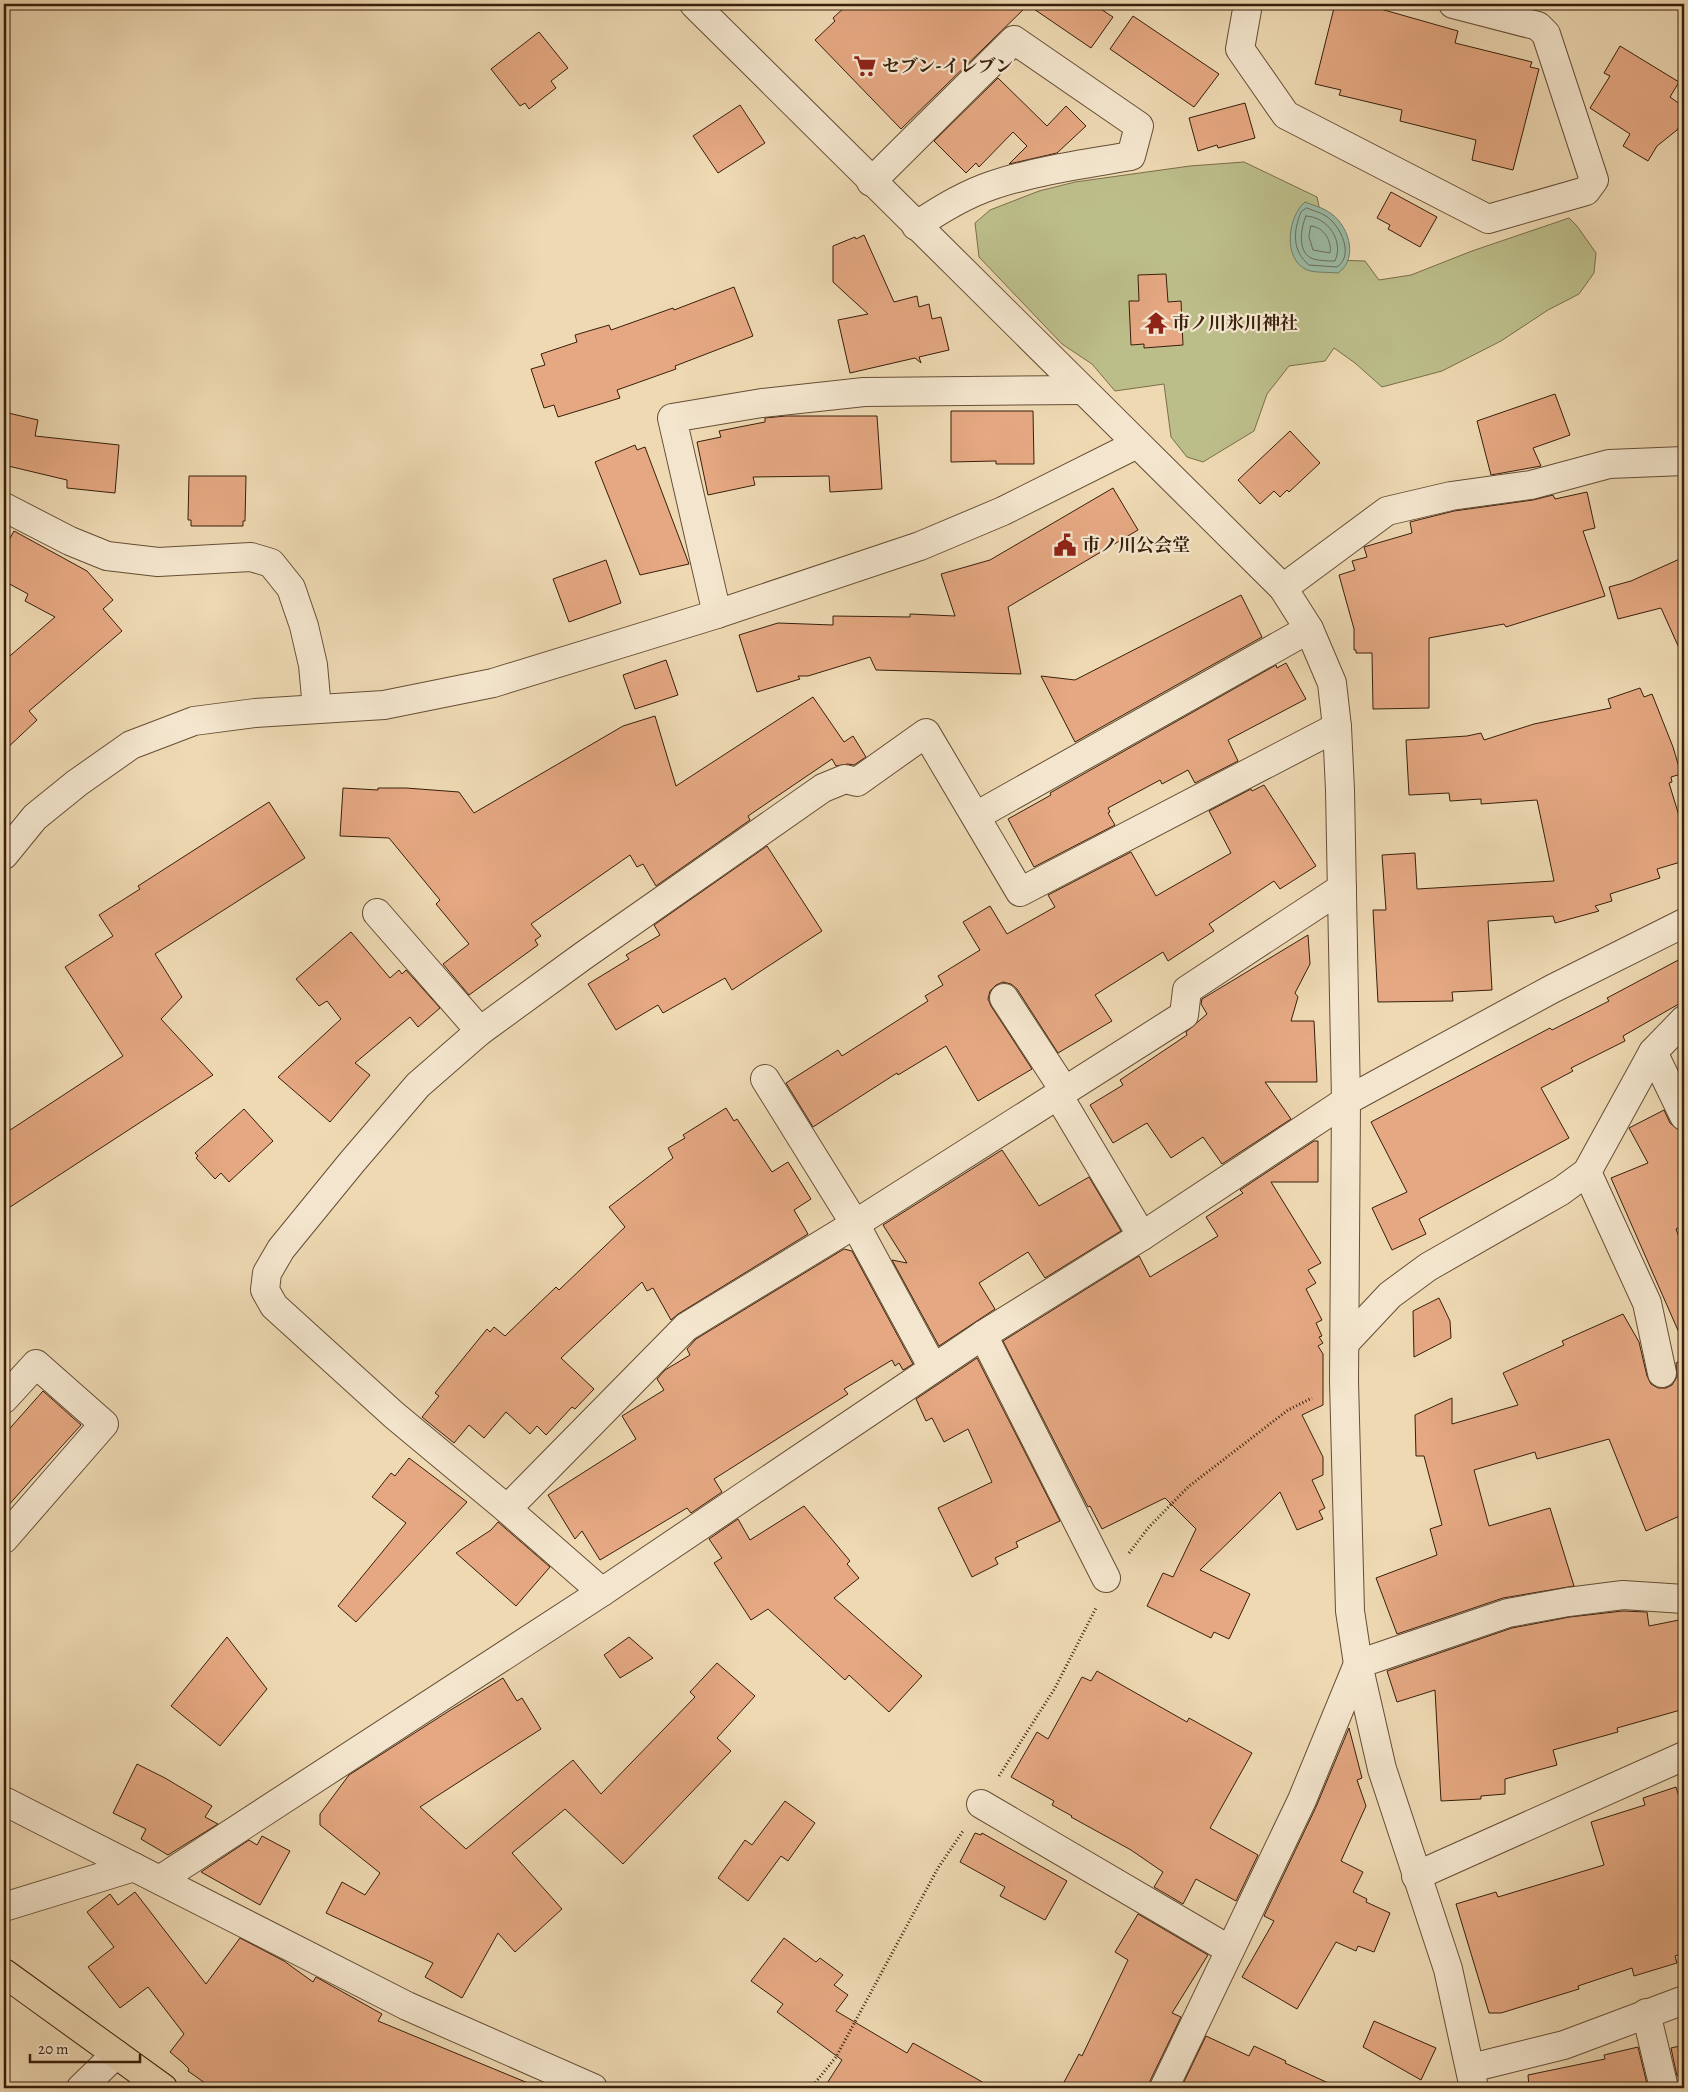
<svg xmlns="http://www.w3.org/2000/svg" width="1688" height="2092" font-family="Alegreya,'Noto Serif JP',serif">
  <rect width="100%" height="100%" fill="#eed9b3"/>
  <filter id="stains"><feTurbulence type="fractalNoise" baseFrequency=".004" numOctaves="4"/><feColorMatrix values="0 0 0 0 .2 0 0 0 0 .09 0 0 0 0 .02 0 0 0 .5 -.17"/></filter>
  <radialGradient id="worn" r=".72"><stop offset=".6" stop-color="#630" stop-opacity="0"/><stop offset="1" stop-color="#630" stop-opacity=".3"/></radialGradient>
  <path fill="#bcbe8a" stroke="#7a6e4a" d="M1244 162 1317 197 1326 239 1334 260 1365 261 1379 280 1411 275 1472 251 1569 218 1577 226 1596 253 1594 273 1579 294 1548 310 1501 341 1442 371 1382 387 1355 363 1334 348 1325 361 1289 366 1267 394 1254 431 1203 462 1187 457 1171 437 1164 384 1115 391 1092 364 1062 344 979 257 975 223 990 210 1039 191 1075 182 1190 166Z"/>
  <path fill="#9bbba6" stroke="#737d68" d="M1305 202C1312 205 1321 207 1327 211 1348 222 1360 258 1338 273 1329 272 1315 273 1307 270 1282 259 1288 216 1305 202Z"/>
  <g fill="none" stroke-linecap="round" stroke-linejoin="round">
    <g stroke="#6a6d58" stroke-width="1">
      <path d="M1307 208C1313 211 1320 212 1326 216 1340 225 1355 255 1337 267L1309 265C1292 251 1293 231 1301 212Z"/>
      <path d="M1306 216C1328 217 1344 241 1335 261 1329 261 1317 261 1311 258 1297 251 1301 227 1306 216Z"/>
      <path d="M1311 226C1324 227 1332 241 1330 253L1313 250 1309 237Z"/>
    </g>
  </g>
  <g fill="#e5a882" stroke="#381f0b">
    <path d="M848 4H1093L1113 17 1091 48 1028 5 901 129 815 40 835 21 833 18Z"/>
    <path d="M1335 4H1363L1458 31 1455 43 1532 62 1530 67 1539 69 1513 170 1472 160 1476 140 1400 121 1402 110 1339 95 1341 90 1315 84Z"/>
    <path d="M1133 16 1219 74 1194 107 1110 49Z"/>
    <path d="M539 32 568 68 551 81 556 88 529 109 525 103 520 106 491 69Z"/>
    <path d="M1620 46 1679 82 1670 97 1684 107V119L1677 130 1657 146 1648 161 1623 146 1630 134 1590 108 1610 76 1604 73Z"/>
    <path d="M998 78 1047 126 1066 106 1086 126 1057 153 1009 164 1027 146 1013 132 979 167 976 163 966 173 934 141Z"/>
    <path d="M1245 103 1255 138 1218 148 1217 145 1198 151 1189 118Z"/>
    <path d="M740 105 765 143 718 173 693 136Z"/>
    <path d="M1391 192 1437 217 1420 247 1388 229 1390 225 1377 218Z"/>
    <path d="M864 235 894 302 917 296 919 307 929 304 932 319 941 317 949 350 919 357 921 363 915 358 850 373 838 320 868 314 833 282V246L855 237 856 239Z"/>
    <path d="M1166 274 1168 302 1181 301 1183 345 1144 348V344L1131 345 1129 301H1139L1138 275Z"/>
    <path d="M734 287 753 336 675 366 676 369 617 390 620 398 558 417 554 405 544 408 531 369 545 365 541 354 577 342 575 335 609 325 611 330 673 308 674 310Z"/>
    <path d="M1555 394 1570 435 1533 448 1541 466 1491 475 1477 421Z"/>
    <path d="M951 411H1033L1034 464H996V461L951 462Z"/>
    <path d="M4 412 38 420 35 436 119 445 115 493 67 488V480L4 465Z"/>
    <path d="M786 416H877L882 489 830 492 829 476 753 477 755 485 708 495 697 442 721 437 719 431 765 422V418Z"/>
    <path d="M1290 431 1320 463 1289 492 1287 490 1280 497 1274 491 1260 504 1238 480Z"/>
    <path d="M635 445 637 450 645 447 689 564 640 575 595 462Z"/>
    <path d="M189 476H246L245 521H243V526H191V520H188Z"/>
    <path d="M1113 488 1138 530 1008 607 1021 674 876 670 870 657 808 676H798L800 679 757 692 739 635 778 623 833 625V616L910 617V614L955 616 941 574 990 560Z"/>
    <path d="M1587 492 1595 528 1583 531 1605 596 1506 627 1504 624 1429 638V708L1373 709 1372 653H1356V650H1354V629L1339 575 1355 570 1352 561 1367 557 1364 547 1412 533 1410 522 1454 511 1533 500 1553 495 1555 499Z"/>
    <path d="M14 531 87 571 113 600 103 609 122 631 29 711 37 720 4 751V661L55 617 25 601 28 594 4 581V549Z"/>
    <path d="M1684 557V659L1661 608 1618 619 1609 587 1631 581Z"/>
    <path d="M606 560 621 603 569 622 553 579Z"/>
    <path d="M1241 595 1262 637 1075 742 1041 676 1075 680Z"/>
    <path d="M666 660 678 695 635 709 623 675Z"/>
    <path d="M1286 663 1306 699 1228 740 1238 761 1195 783 1188 770 1162 784 1160 780 1108 808 1110 812 1108 813 1115 825 1034 867 1008 819 1051 795 1050 793 1276 665 1277 668Z"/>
    <path d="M1640 688 1644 697 1652 694 1673 747 1681 774 1671 777 1672 782 1669 783 1684 832V861L1657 869 1660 878 1610 894 1612 901 1595 906 1599 911 1555 923 1553 916 1488 921 1492 990 1452 992 1453 1001 1378 1002 1373 910H1386L1382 855 1415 853 1417 889 1554 881 1537 800 1481 804V799L1450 801 1449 793 1409 795 1406 740 1467 736 1481 733 1484 740 1534 724 1611 708 1608 699Z"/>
    <path d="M813 697 844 742 853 736 866 757 854 765 848 764 836 766 832 759 748 816 750 820 656 886 643 864 637 867 630 855 531 924 541 936 535 940 538 945 469 995 443 964 469 944 436 904 440 900 389 838 340 836 343 788 378 790V788H406L459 792 474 813 623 726 655 716 676 786Z"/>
    <path d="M1264 785 1316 866 1280 889 1274 881 1209 924 1214 931 1168 961 1163 952 1095 995 1112 1021 1058 1053 1017 989 1011 984 1003 982 996 985 990 991 988 999 991 1006 1032 1069 978 1101 946 1046 898 1075 897 1073 813 1127 786 1083 838 1050 842 1056 928 1001 925 996 943 985 938 976 980 950 963 922 990 906 1007 934 1055 907 1048 895 1131 852 1156 896 1231 853 1209 811 1251 789 1252 791Z"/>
    <path d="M269 802 305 858 155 954 182 997 161 1019 213 1075 4 1211V1134L123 1056 65 967 113 936 99 915 140 889 138 886Z"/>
    <path d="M767 846 822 931 732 990 725 978 663 1013 658 1005 616 1030 588 984 629 959 626 955 660 935 654 925Z"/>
    <path d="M351 932 390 978 399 970 402 974 406 970 440 1008 418 1027 410 1017 355 1063 370 1075 330 1122 278 1077 341 1019 327 1001 319 1006 296 979Z"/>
    <path d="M1308 935 1310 964 1295 993 1298 997 1291 1021H1314L1317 1082H1265L1291 1119 1222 1164 1203 1137 1171 1158 1147 1123 1113 1143 1090 1105 1123 1085 1120 1080 1187 1035 1186 1032 1207 1014 1201 1004 1202 999Z"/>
    <path d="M1684 957V1001L1623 1036 1625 1041 1571 1068 1573 1071 1541 1088 1569 1138 1419 1219 1426 1234 1392 1250 1372 1208 1407 1192 1371 1122 1550 1028 1552 1030 1609 1001 1607 998Z"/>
    <path d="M726 1108 734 1121 737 1119 772 1172 788 1162 811 1199 794 1210 808 1234 678 1314 671 1320 653 1288 647 1291 642 1282 561 1358 594 1389 575 1409 572 1407 546 1435 537 1426 530 1434 506 1412 484 1438 469 1425 454 1443 422 1417 439 1396 435 1393 487 1329 490 1332 494 1327 505 1336 556 1287 559 1290 625 1227 609 1207 673 1158 668 1148 685 1138 683 1135Z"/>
    <path d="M244 1109 273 1141 229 1182 221 1173 215 1179 196 1158 198 1156 195 1153Z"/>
    <path d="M1664 1110 1670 1123 1679 1130 1684 1141V1225L1676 1229 1684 1250V1344L1611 1178 1648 1163 1629 1128Z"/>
    <path d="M1314 1141H1318V1182H1271L1321 1263 1308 1270 1316 1283 1306 1289 1322 1320 1316 1323 1322 1336 1319 1337 1323 1343 1318 1346 1323 1354V1405L1302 1415 1323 1457V1475L1312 1480 1325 1508 1319 1511 1323 1519 1297 1530 1280 1492 1200 1570 1250 1594 1229 1639 1214 1632 1211 1638 1147 1606 1163 1573 1173 1577 1196 1529 1165 1498 1102 1529 1090 1506 1088 1507 1003 1341 1139 1256 1150 1277 1218 1236 1206 1217 1243 1193 1240 1190Z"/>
    <path d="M1002 1150 1039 1206 1089 1177 1121 1231 1045 1278 1028 1252 979 1283 995 1309 939 1346 892 1260 907 1263 883 1225Z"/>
    <path d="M844 1249 852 1251 913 1364 903 1370 899 1363 895 1366 892 1360 844 1389 848 1394 714 1479 722 1492 691 1513 687 1508 600 1560 582 1531 575 1539 548 1495 636 1439 622 1416 664 1390 657 1379 665 1370 690 1355 687 1349 696 1339Z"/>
    <path d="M1439 1298 1450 1321 1451 1338 1414 1357 1413 1311Z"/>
    <path d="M1623 1314 1639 1342 1647 1376 1651 1384 1658 1388H1666L1672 1385 1677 1377 1676 1363 1684 1359V1514L1646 1531 1609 1439 1537 1459 1535 1452 1474 1470 1489 1526 1550 1508 1574 1586 1503 1598 1397 1634 1376 1578 1437 1555 1430 1529 1442 1525 1424 1456H1416L1415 1415 1452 1398V1424L1518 1405 1503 1373 1564 1345 1562 1341Z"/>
    <path d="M977 1358 1060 1521 1016 1542 1018 1547 995 1558 998 1564 972 1577 938 1508 992 1482 968 1429 944 1442 932 1418 926 1421 916 1399Z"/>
    <path d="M43 1391 81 1425 4 1510V1435Z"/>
    <path d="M409 1458 467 1502 356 1622 338 1606 406 1523 372 1497 391 1473 395 1476Z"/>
    <path d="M804 1506 850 1561 847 1564 859 1578 834 1598 922 1676 889 1712 849 1675 845 1680 768 1609 751 1620 714 1563 722 1558 709 1539 738 1519 750 1540Z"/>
    <path d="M498 1522 550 1567 516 1606 456 1553 491 1530Z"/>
    <path d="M1623 1611 1647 1612 1649 1626 1684 1619V1709L1617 1728 1618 1732 1553 1750 1557 1765 1505 1779V1794L1481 1796V1799L1441 1801 1435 1690 1397 1702 1387 1671 1512 1628 1570 1617Z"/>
    <path d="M227 1637 267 1689 220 1746 171 1706Z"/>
    <path d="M629 1637 653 1658 620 1678 604 1655Z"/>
    <path d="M717 1663 755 1696 717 1738 731 1751 623 1864 565 1809 512 1853 562 1909 515 1952 498 1933 462 1998 425 1977 433 1963 326 1913 342 1882 365 1895 380 1873 320 1825V1814L349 1775 449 1711 503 1678 517 1701 522 1698 541 1729 420 1807 466 1849 573 1760 601 1794 695 1697 690 1692Z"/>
    <path d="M1097 1671 1187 1722 1189 1718 1252 1753 1210 1828 1258 1855 1236 1901 1196 1879 1183 1904 1154 1887 1163 1872 1131 1850 1071 1817 1072 1816 1052 1805 1054 1801 1011 1777 1037 1732 1048 1739 1082 1677 1091 1681Z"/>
    <path d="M1349 1728 1362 1778 1357 1780 1366 1806 1341 1861 1363 1872 1353 1892 1367 1899 1366 1902 1390 1913 1374 1952 1358 1946 1356 1951 1336 1942 1297 2009 1242 1977 1274 1921 1264 1916 1316 1807Z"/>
    <path d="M137 1764 165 1778 212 1806 205 1817 218 1824 168 1855 141 1839 146 1829 113 1813Z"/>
    <path d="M1676 1787 1684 1813V1953L1675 1956 1677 1963 1634 1976 1632 1968 1578 1986 1579 1989 1501 2013H1489L1456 1904 1496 1892 1498 1897 1604 1865 1591 1822 1645 1805 1643 1798Z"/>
    <path d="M785 1801 815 1823 788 1861 781 1856 748 1901 718 1878 745 1840 752 1845Z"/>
    <path d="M975 1833 981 1835 982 1833 1067 1881 1045 1920 1000 1896 1005 1887 960 1862Z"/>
    <path d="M262 1836 290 1851 260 1905 201 1872 249 1840 257 1845Z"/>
    <path d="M135 1892 206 1984 240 1938 284 1961 313 1982 316 1977 382 2014 378 2021 540 2088H212L188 2071 189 2069 183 2063 170 2052 184 2034 148 1987 120 2008 88 1967 114 1947 87 1912 110 1894 118 1905Z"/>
    <path d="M1138 1914 1208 1955 1172 2013 1181 2017 1150 2081 1149 2088H1061L1079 2054 1082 2056 1128 1960 1115 1952Z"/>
    <path d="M784 1938 816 1962 820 1958 843 1975 834 1985 848 1995 836 2011 907 2053 913 2043 993 2088H824L842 2060 777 2012 783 2004 751 1981Z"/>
    <path d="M1374 2021 1436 2048 1421 2080 1363 2047Z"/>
    <path d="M1206 2036 1249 2056 1254 2046 1286 2061 1285 2063 1339 2088H1181Z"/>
    <path d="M1684 2045V2075L1677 2076 1671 2048Z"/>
    <path d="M1638 2047 1648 2088H1529L1528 2075 1605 2059 1604 2055Z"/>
  </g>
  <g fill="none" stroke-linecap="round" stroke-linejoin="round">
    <defs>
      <g id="minor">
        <path d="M694 4 1283 588 1309 629 1332 683 1337 727 1340 790 1346 1101 1344 1381 1350 1611 1358 1664 1382 1769 1448 1969 1474 2088"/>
        <path d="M1248 4 1240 49 1286 115 1488 219 1586 191 1594 180 1546 34 1538 26 1453 4"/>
        <path d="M871 182 1014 40 1139 126 1131 156C1085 164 1038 170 993 185 966 194 939 210 916 226"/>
        <path d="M4 507 70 541 107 556 158 562 251 557 271 563 291 588 304 626 313 665 317 709"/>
        <path d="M1283 588 1387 511 1451 496 1531 485 1609 464 1684 461"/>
        <path d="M717 614 672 418 762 403 864 392 1081 390"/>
        <path d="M976 816 1309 629"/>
        <path d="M4 855 35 817 77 783 131 745 194 721 255 713 384 705 493 683 717 614 920 546 1003 511 1137 444"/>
        <path d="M377 913 480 1031"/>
        <path d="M1004 998 1064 1090"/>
        <path d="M1653 1052 1684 1116"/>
        <path d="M765 1079 855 1224 933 1368"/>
        <path d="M1058 1095 1142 1236"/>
        <path d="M1587 1172 1647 1303 1662 1373"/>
        <path d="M983 1335 1106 1578"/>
        <path d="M1345 1343 1390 1295 1428 1267 1561 1191 1587 1172 1653 1052 1684 1020"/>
        <path d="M4 1399 36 1364 104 1424 4 1539"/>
        <path d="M507 1509 686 1327 855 1224 1184 1015 1187 990 1342 888"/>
        <path d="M602 1592 507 1509 394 1415 274 1306 265 1290 267 1273 281 1249 352 1162 418 1085 480 1031 583 956 823 788 845 779 857 782 926 733 1020 892 1337 727"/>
        <path d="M4 1801 407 2006 593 2088"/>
        <path d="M981 1804 1230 1950"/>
        <path d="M1416 1876 1684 1756"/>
        <path d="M161 1879 602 1592 983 1335 1142 1236 1346 1101 1552 989 1684 923"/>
        <path d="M4 1907 134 1867"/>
        <path d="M1646 2013 1664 2088"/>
        <path d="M1471 2068 1564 2045 1684 2000"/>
        <path d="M81 2088 116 2054"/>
        <path d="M1164 2088 1302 1800 1358 1664 1508 1613 1568 1602 1623 1595 1684 1599"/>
      </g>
      <path id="major" d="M4 1973 163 2088"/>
    </defs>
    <use href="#minor" stroke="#664e35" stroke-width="30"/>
    <use href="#major" stroke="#381f0b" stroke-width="30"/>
    <g stroke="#381f0b" stroke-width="3" stroke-dasharray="1 2.5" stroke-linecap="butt">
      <path d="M1129 1553 1149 1527 1188 1487 1288 1410 1312 1398"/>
      <path d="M999 1776 1055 1688 1096 1608"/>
      <path d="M811 2088 836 2057 938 1868 963 1831"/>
    </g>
    <use href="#minor" stroke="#f4e6ce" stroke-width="28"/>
    <use href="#major" stroke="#eed9b3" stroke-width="28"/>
  </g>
  <defs>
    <symbol id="supermarket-bare" viewBox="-9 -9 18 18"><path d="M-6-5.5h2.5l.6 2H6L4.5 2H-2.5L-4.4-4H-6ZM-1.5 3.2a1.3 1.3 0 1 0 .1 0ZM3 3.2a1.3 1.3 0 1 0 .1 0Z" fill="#8f2418" stroke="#f4e6ce" stroke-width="2.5" paint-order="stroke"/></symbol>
    <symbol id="temple-bare" viewBox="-9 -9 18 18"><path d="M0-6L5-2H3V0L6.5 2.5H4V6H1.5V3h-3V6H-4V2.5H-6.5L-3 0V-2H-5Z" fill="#8f2418" stroke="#f4e6ce" stroke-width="2.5" paint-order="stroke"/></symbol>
    <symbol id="civic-bare" viewBox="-9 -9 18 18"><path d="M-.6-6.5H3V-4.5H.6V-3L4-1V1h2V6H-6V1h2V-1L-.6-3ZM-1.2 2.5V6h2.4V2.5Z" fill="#8f2418" stroke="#f4e6ce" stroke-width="2.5" paint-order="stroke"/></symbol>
  </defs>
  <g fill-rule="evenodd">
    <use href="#supermarket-bare" x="849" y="50" width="32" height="32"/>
    <use href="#temple-bare" x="1140" y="307" width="32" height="32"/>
    <use href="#civic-bare" x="1049" y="529" width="32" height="32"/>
  </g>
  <g text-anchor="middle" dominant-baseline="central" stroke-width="4.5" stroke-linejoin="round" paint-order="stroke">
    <g font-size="18" font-weight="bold" fill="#381f0b" stroke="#f4e6ce" text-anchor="start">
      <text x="882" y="66">セブン-イレブン</text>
      <text x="1172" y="323">市ノ川氷川神社</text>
      <text x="1082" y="545">市ノ川公会堂</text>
    </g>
  </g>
  <rect width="1688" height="2092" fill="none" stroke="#eed9b3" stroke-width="20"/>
  <rect x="5" y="5" width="1678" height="2082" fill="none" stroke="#381f0b" stroke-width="2.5"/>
  <rect x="10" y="10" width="1668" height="2072" fill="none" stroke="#381f0b"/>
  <path d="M30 2054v8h110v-8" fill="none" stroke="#381f0b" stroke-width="2.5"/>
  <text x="38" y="2054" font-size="15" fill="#381f0b" stroke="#f4e6ce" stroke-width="4" paint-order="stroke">20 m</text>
  <rect width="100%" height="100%" filter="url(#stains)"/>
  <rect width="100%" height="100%" fill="url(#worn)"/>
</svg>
